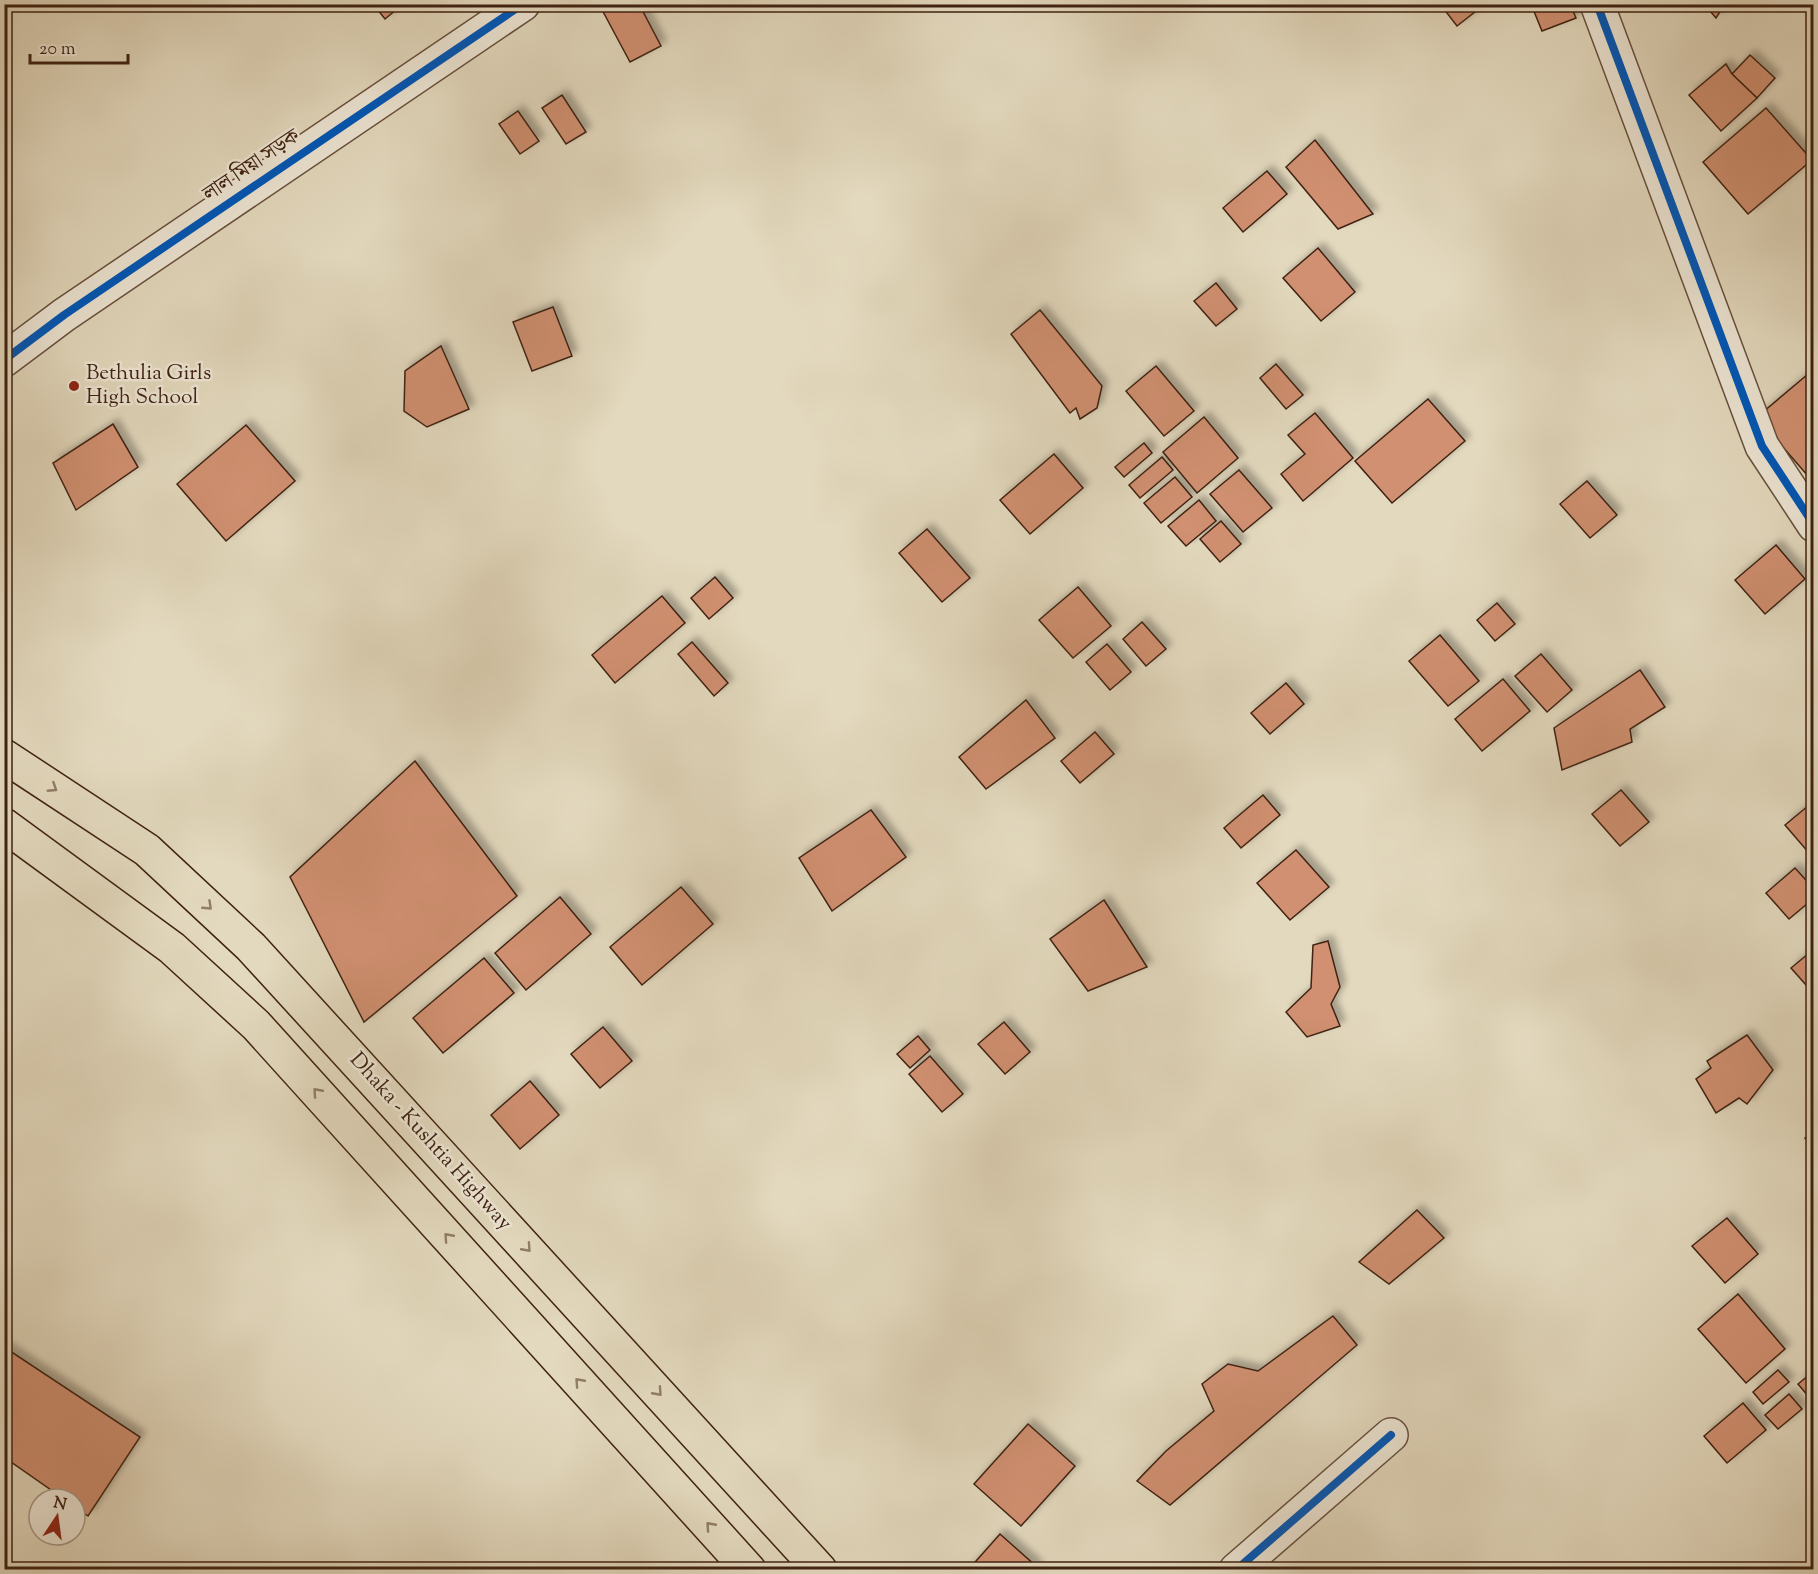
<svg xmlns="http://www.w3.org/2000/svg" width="1818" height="1574" font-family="'Sorts Mill Goudy','Noto Serif Bengali',serif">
  <defs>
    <filter id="shadow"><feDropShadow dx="5.5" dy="-5.5" stdDeviation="3" flood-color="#0004"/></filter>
  </defs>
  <rect width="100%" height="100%" fill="#e3d9be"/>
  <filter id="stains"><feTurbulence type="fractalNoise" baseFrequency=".00333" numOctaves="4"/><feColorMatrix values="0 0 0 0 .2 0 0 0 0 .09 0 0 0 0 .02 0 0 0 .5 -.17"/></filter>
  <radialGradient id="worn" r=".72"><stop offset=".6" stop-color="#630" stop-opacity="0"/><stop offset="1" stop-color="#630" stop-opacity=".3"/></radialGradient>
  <g fill="#d09071" stroke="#3f2212" stroke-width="1.5" filter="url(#shadow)">
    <path d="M373 4H403L385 19Z"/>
    <path d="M603 4H639L661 46 630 62 600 6Z"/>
    <path d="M1440 4H1485L1457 26Z"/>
    <path d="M1531 4H1570L1576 18 1542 31Z"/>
    <path d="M1704 4H1725L1716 18Z"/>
    <path d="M1750 55 1775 78 1757 98 1732 74Z"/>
    <path d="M1726 64 1732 74 1757 98 1721 131 1689 95Z"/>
    <path d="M562 95 586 132 566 144 542 108Z"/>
    <path d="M1766 108 1812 160 1748 214 1703 162Z"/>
    <path d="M518 111 539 141 520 154 499 124Z"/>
    <path d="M1315 140 1373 214 1338 229 1286 167Z"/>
    <path d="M1267 171 1287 194 1243 232 1223 208Z"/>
    <path d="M1318 248 1355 292 1321 321 1283 278Z"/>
    <path d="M1216 283 1237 309 1216 326 1194 301Z"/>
    <path d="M553 307 572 356 532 371 513 322Z"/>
    <path d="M1040 310 1102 386 1097 408 1080 419 1076 408 1070 413 1011 334Z"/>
    <path d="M441 346 469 409 427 427 404 411 405 371Z"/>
    <path d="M1276 364 1303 395 1286 409 1260 378Z"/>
    <path d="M1156 366 1194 411 1164 436 1126 391Z"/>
    <path d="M1814 369V483L1757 417Z"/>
    <path d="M1428 399 1465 441 1392 503 1355 461Z"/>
    <path d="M1315 413 1353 458 1303 501 1281 474 1305 454 1288 435Z"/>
    <path d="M1204 417 1238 458 1197 493 1163 452Z"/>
    <path d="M113 424 138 467 76 510 53 463Z"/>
    <path d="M246 425 295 481 226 541 177 484Z"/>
    <path d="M1144 443 1152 453 1124 477 1115 467Z"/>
    <path d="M1054 454 1083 488 1030 534 1000 500Z"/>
    <path d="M1162 457 1173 470 1140 498 1129 485Z"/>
    <path d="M1239 470 1272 508 1243 532 1210 494Z"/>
    <path d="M1175 477 1192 497 1161 523 1144 503Z"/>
    <path d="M1587 481 1617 515 1590 538 1560 504Z"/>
    <path d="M1199 500 1216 521 1186 546 1168 526Z"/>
    <path d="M1221 521 1241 544 1220 562 1200 539Z"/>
    <path d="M927 529 970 578 942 602 899 553Z"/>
    <path d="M1776 545 1805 579 1765 614 1735 580Z"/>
    <path d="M715 577 733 598 709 619 691 598Z"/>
    <path d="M1078 587 1111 626 1073 658 1039 620Z"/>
    <path d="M662 596 685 623 615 683 592 655Z"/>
    <path d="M1497 603 1515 624 1495 641 1477 620Z"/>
    <path d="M1142 622 1166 649 1146 666 1123 639Z"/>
    <path d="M1440 635 1479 681 1448 706 1409 661Z"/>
    <path d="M692 642 728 683 714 696 678 654Z"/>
    <path d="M1107 644 1131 672 1110 690 1086 662Z"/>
    <path d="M1541 654 1572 690 1547 712 1515 676Z"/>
    <path d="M1640 670 1665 707 1630 729 1632 742 1562 770 1554 728Z"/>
    <path d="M1814 671V684L1807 676Z"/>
    <path d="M1503 679 1530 711 1482 751 1455 719Z"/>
    <path d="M1286 683 1304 704 1270 734 1251 713Z"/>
    <path d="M1026 700 1055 738 986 789 959 757Z"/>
    <path d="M1095 732 1114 754 1080 783 1061 761Z"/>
    <path d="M415 761 517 896 364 1022 290 877Z"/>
    <path d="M1621 790 1649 822 1620 846 1592 814Z"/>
    <path d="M1263 795 1280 815 1241 848 1224 828Z"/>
    <path d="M1814 801V849L1809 853 1785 825Z"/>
    <path d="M871 810 906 857 832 911 799 858Z"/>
    <path d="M1296 850 1329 887 1290 920 1257 883Z"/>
    <path d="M1795 868 1814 889V898L1789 919 1766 893Z"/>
    <path d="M681 887 713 924 642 985 610 947Z"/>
    <path d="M560 897 591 934 526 990 495 953Z"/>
    <path d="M1104 900 1147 967 1088 991 1050 939Z"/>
    <path d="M1328 941 1340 987 1331 1004 1340 1026 1307 1037 1286 1012 1311 988 1313 945Z"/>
    <path d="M1814 949V994L1791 968Z"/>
    <path d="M484 958 514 993 443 1053 413 1018Z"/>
    <path d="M1004 1022 1030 1052 1005 1074 978 1044Z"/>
    <path d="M603 1027 632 1061 600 1088 571 1054Z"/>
    <path d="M1747 1035 1773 1070 1747 1104 1739 1098 1716 1113 1696 1079 1711 1068 1707 1061Z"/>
    <path d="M918 1036 930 1050 910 1068 897 1054Z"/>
    <path d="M930 1056 963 1094 942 1112 909 1074Z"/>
    <path d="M530 1081 559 1115 520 1149 491 1115Z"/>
    <path d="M1814 1131V1148L1805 1138Z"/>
    <path d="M1417 1210 1444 1238 1389 1284 1359 1262Z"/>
    <path d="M1727 1218 1758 1254 1725 1283 1692 1246Z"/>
    <path d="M1738 1294 1785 1349 1746 1383 1698 1329Z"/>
    <path d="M1333 1316 1357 1345 1170 1505 1137 1481 1166 1451 1214 1411 1202 1384 1228 1364 1258 1371Z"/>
    <path d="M4 1347 140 1437 88 1516 75 1507V1499H64L4 1457Z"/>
    <path d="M1778 1370 1789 1382 1763 1404 1753 1392Z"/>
    <path d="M1814 1371V1403L1798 1384Z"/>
    <path d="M1789 1394 1802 1409 1778 1429 1765 1415Z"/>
    <path d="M1743 1403 1766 1430 1727 1463 1704 1436Z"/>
    <path d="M1028 1424 1075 1466 1021 1526 974 1484Z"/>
    <path d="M1000 1534 1037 1567 1035 1570H968Z"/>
  </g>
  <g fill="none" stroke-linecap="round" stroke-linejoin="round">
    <defs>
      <g id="street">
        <path d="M1597 4 1762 446 1814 525"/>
        <path d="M4 360 64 315 523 4"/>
        <path d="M1236 1570 1391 1435"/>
      </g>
      <g id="primary">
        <path d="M4 756 147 850 251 947 820 1570"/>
        <path d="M4 825 172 948 256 1025 749 1570"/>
      </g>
    </defs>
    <use href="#street" stroke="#68503d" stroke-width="36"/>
    <use href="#primary" stroke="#3f2212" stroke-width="36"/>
    <use href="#street" stroke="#ede6d5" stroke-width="33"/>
    <use href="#primary" stroke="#e3d9be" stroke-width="33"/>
    <defs>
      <g id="cycleway">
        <path d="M1597 4 1762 446 1814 525"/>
        <path d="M4 360 64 315 523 4"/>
        <path d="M1236 1570 1391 1435"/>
      </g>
    </defs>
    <use href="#cycleway" stroke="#ede6d5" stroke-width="11"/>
    <use href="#cycleway" stroke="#0057b8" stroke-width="8"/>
  </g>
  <defs><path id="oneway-chevron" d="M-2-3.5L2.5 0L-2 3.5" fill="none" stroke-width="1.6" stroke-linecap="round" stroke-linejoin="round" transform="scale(1.5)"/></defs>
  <g stroke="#917e68">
    <use href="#oneway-chevron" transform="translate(53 788) rotate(33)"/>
    <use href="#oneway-chevron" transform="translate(208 906) rotate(43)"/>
    <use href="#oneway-chevron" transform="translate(317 1092) rotate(-132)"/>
    <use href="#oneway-chevron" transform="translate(448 1237) rotate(-132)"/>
    <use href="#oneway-chevron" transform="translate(527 1248) rotate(48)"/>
    <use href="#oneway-chevron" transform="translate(579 1382) rotate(-132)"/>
    <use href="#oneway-chevron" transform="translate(658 1392) rotate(48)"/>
    <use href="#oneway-chevron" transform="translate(710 1526) rotate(-132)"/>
  </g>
  <circle fill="#8f2418" stroke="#ede6d5" stroke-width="2" cx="74" cy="386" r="6"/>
  <g text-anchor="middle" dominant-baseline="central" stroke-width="5" stroke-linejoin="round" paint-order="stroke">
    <g font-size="21" fill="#3f2212" stroke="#ede6d5">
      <text transform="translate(252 166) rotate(-34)">লাল মিয়া সড়ক</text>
      <text transform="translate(430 1142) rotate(48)">Dhaka - Kushtia Highway</text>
    </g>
    <g font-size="21" fill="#3f2212" stroke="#ede6d5" text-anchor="start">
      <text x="86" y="374">Bethulia Girls<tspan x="86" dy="24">High School</tspan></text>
    </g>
  </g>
  <rect width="1818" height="1574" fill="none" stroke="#e3d9be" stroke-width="24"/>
  <rect x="6" y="6" width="1806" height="1562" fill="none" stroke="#3f2212" stroke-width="3"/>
  <rect x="12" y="12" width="1794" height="1550" fill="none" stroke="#3f2212" stroke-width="1.5"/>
  <g transform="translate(57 1517) rotate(13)"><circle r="28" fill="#ede6d5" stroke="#a79887" stroke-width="1.5"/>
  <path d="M0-4.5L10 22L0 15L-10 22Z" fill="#8f2418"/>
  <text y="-9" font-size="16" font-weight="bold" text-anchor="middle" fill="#3f2212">N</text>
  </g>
  <path d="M30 54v9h98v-9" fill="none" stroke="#3f2212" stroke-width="3"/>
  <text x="39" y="54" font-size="18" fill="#3f2212" stroke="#ede6d5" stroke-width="4.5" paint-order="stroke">20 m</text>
  <rect width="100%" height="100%" filter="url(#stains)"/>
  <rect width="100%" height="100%" fill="url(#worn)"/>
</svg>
